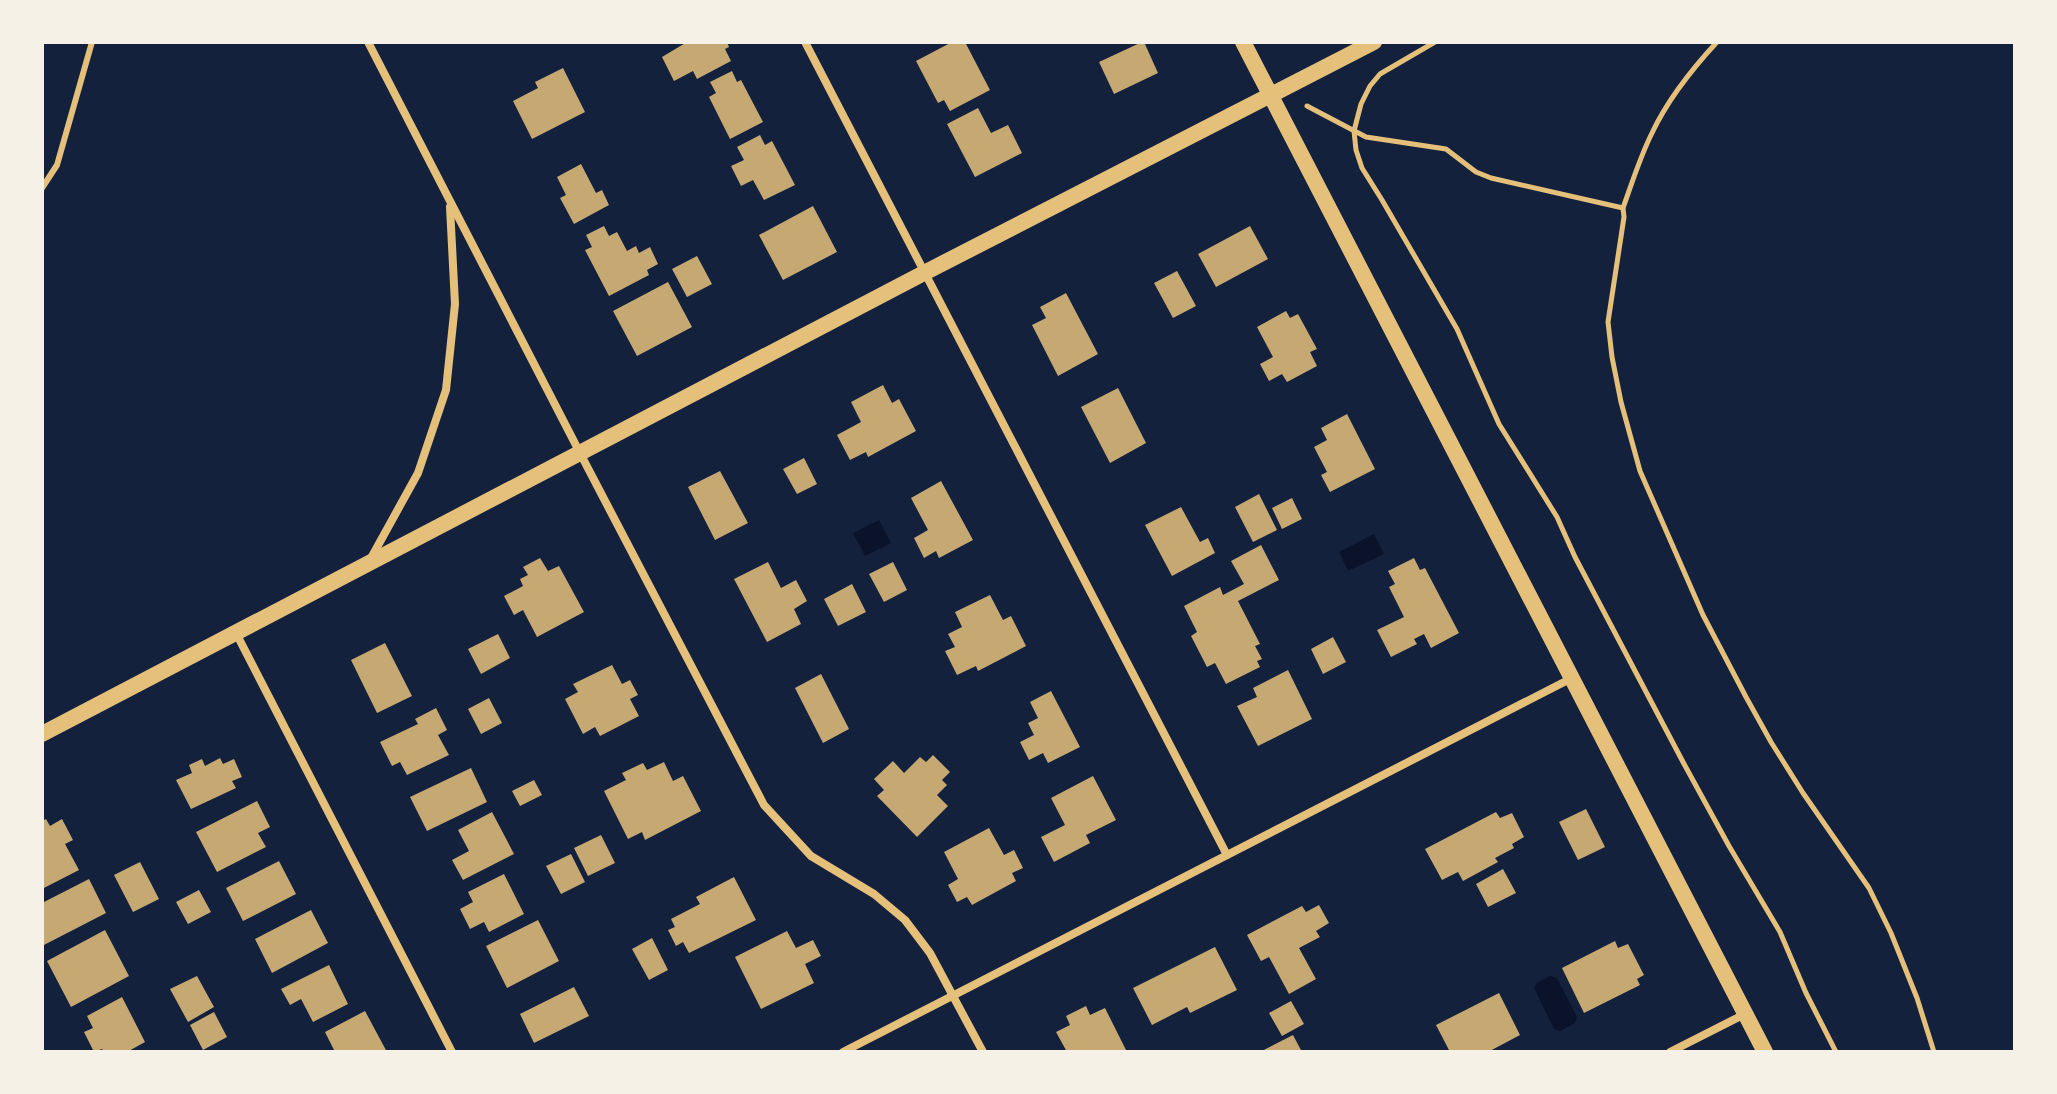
<svg xmlns="http://www.w3.org/2000/svg" width="2057" height="1094" font-family="Manrope,sans-serif">
  <rect width="100%" height="100%" fill="#14213d"/>
  <g fill="#0b132b">
    <path d="M879 520 891 543 865 556 853 533Z"/>
    <path d="M1374 534 1384 554 1348 571 1339 552Z"/>
    <path d="M1550 976 1557 978 1577 1017 1575 1023 1560 1031 1554 1029 1534 988 1537 983Z"/>
  </g>
  <g fill="#c6a872">
    <path d="M687 42H727L729 47 725 49 731 61 697 79 693 71 674 81 662 57Z"/>
    <path d="M952 42H965L990 90 950 111 944 100 938 103 916 61Z"/>
    <path d="M1142 42H1144L1158 73 1114 94 1099 62Z"/>
    <path d="M563 68 585 112 532 139 513 101 538 88 535 82Z"/>
    <path d="M732 71 737 82 741 80 763 122 730 139 709 97 716 93 710 82Z"/>
    <path d="M978 108 991 133 1008 125 1022 153 975 177 947 124Z"/>
    <path d="M760 135 765 145 772 141 795 185 764 200 753 180 741 186 731 166 744 160 737 147Z"/>
    <path d="M581 164 596 193 602 190 609 205 574 224 560 198 566 195 557 177Z"/>
    <path d="M813 206 837 252 783 280 759 235Z"/>
    <path d="M604 226 609 236 617 232 627 251 636 246 639 253 650 247 658 264 647 270 649 275 609 296 585 250 592 247 586 235Z"/>
    <path d="M1250 226 1268 259 1216 287 1198 254Z"/>
    <path d="M697 256 712 284 687 297 672 269Z"/>
    <path d="M1177 271 1196 306 1173 318 1154 283Z"/>
    <path d="M668 282 692 327 637 356 613 311Z"/>
    <path d="M1066 293 1098 354 1058 376 1032 325 1046 318 1040 307Z"/>
    <path d="M1286 311 1290 318 1298 314 1317 349 1310 352 1317 366 1287 382 1282 374 1269 381 1260 364 1273 357 1257 327Z"/>
    <path d="M883 385 892 403 899 399 916 431 868 457 866 452 850 460 837 435 861 422 851 402Z"/>
    <path d="M1118 388 1146 443 1110 463 1081 407Z"/>
    <path d="M1347 414 1375 469 1330 492 1321 475 1327 472 1314 447 1327 440 1321 428Z"/>
    <path d="M804 458 817 484 797 494 783 469Z"/>
    <path d="M720 471 748 523 715 540 688 487Z"/>
    <path d="M941 481 973 540 939 558 936 551 924 558 914 538 928 530 911 498Z"/>
    <path d="M1259 494 1277 530 1253 542 1235 507Z"/>
    <path d="M1292 498 1302 519 1282 529 1272 508Z"/>
    <path d="M1181 507 1200 542 1208 538 1215 553 1172 576 1145 525Z"/>
    <path d="M1261 545 1279 580 1238 601 1260 644 1255 646 1262 659 1257 661 1260 667 1226 684 1215 663 1207 667 1191 636 1197 632 1184 606 1220 587 1223 595 1244 584 1231 561Z"/>
    <path d="M540 558 548 571 559 566 584 612 537 637 523 610 514 615 504 596 523 586 520 579 528 575 523 567Z"/>
    <path d="M1414 558 1420 570 1425 568 1459 633 1431 648 1424 634 1414 639 1417 644 1391 657 1377 630 1404 617 1389 587 1395 584 1388 571Z"/>
    <path d="M768 562 781 588 796 580 807 601 794 609 801 624 767 642 734 579Z"/>
    <path d="M893 562 907 590 884 602 869 574Z"/>
    <path d="M852 584 866 612 838 626 824 599Z"/>
    <path d="M990 595 1003 620 1011 616 1026 646 978 671 976 666 957 675 945 651 955 647 948 634 962 627 955 612Z"/>
    <path d="M498 634 510 658 481 674 468 649Z"/>
    <path d="M1333 637 1346 662 1323 674 1311 649Z"/>
    <path d="M385 643 412 696 377 713 351 660Z"/>
    <path d="M612 665 622 684 630 680 638 695 630 699 639 716 600 736 595 727 583 734 565 699 578 692 573 684Z"/>
    <path d="M1288 670 1312 719 1258 746 1237 706 1257 697 1253 688Z"/>
    <path d="M821 674 849 729 823 743 795 688Z"/>
    <path d="M1051 691 1080 747 1048 763 1043 753 1029 760 1020 742 1034 735 1028 723 1038 718 1030 702Z"/>
    <path d="M489 698 502 723 481 734 468 709Z"/>
    <path d="M436 708 447 730 438 735 449 755 407 775 400 762 392 766 380 742 418 724 415 719Z"/>
    <path d="M933 755 950 772 942 780 947 785 937 795 948 806 917 837 877 796 884 790 874 779 893 761 904 773 920 757 926 762Z"/>
    <path d="M220 758 223 764 234 759 242 777 232 781 236 788 191 809 176 780 192 773 189 765 202 759 205 766Z"/>
    <path d="M664 762 673 781 683 776 701 811 645 840 642 832 628 839 604 791 626 780 622 773 643 763 647 770Z"/>
    <path d="M471 768 487 802 427 831 410 797Z"/>
    <path d="M1093 776 1116 820 1086 835 1090 843 1054 862 1041 837 1065 825 1051 798Z"/>
    <path d="M534 780 542 795 520 806 512 791Z"/>
    <path d="M257 801 270 827 258 833 266 847 217 872 196 832Z"/>
    <path d="M1586 809 1605 847 1578 860 1559 822Z"/>
    <path d="M492 812 514 854 463 880 452 860 469 851 458 830Z"/>
    <path d="M1496 812 1500 818 1512 813 1524 837 1512 844 1514 848 1495 858 1498 862 1463 881 1458 872 1442 880 1425 849Z"/>
    <path d="M46 819 50 826 62 819 73 840 65 844 79 870 42 889V821Z"/>
    <path d="M989 828 1004 855 1014 850 1023 868 1012 873 1016 881 972 905 967 897 957 902 948 885 958 879 944 852Z"/>
    <path d="M601 835 615 863 588 876 574 848Z"/>
    <path d="M571 854 585 882 561 894 546 866Z"/>
    <path d="M279 861 296 894 243 921 226 888Z"/>
    <path d="M140 862 159 899 133 912 114 875Z"/>
    <path d="M1503 869 1516 893 1488 907 1476 884Z"/>
    <path d="M504 874 524 914 489 932 484 922 470 929 460 909 473 902 468 892Z"/>
    <path d="M734 877 756 920 689 953 683 942 676 946 668 930 675 927 671 919 700 904 696 897Z"/>
    <path d="M89 879 106 913 42 946V903Z"/>
    <path d="M199 890 211 912 188 924 176 902Z"/>
    <path d="M1319 905 1329 923 1316 931 1320 937 1299 948 1316 979 1289 994 1269 957 1261 961 1247 935 1302 906 1306 912Z"/>
    <path d="M311 910 328 943 272 973 255 939Z"/>
    <path d="M538 920 559 961 507 988 486 946Z"/>
    <path d="M105 930 129 976 71 1007 47 961Z"/>
    <path d="M787 931 796 948 813 940 821 956 805 964 814 983 761 1009 735 957Z"/>
    <path d="M652 938 668 970 649 980 632 949Z"/>
    <path d="M1615 941 1618 948 1628 944 1644 975 1637 979 1640 985 1584 1013 1562 968Z"/>
    <path d="M1215 947 1237 990 1190 1013 1187 1007 1152 1025 1133 988Z"/>
    <path d="M329 965 348 1004 313 1022 301 999 290 1005 281 989Z"/>
    <path d="M197 976 214 1007 188 1022 170 989Z"/>
    <path d="M574 987 589 1016 534 1043 520 1014Z"/>
    <path d="M1499 993 1520 1035 1488 1052H1450L1436 1025Z"/>
    <path d="M122 997 145 1042 127 1052H104L102 1049 94 1052 84 1032 93 1028 87 1016Z"/>
    <path d="M1291 1001 1304 1024 1282 1036 1269 1013Z"/>
    <path d="M1086 1006 1090 1015 1105 1008 1127 1052H1067L1056 1032 1070 1025 1066 1016Z"/>
    <path d="M365 1011 387 1052H335L325 1032Z"/>
    <path d="M214 1012 227 1037 203 1050 190 1025Z"/>
    <path d="M1293 1035 1302 1052H1260Z"/>
  </g>
  <g fill="none" stroke-linecap="round" stroke-linejoin="round">
    <g stroke="#e5c07b" stroke-width="5">
      <path d="M1435 42 1380 74 1370 86 1361 104 1354 131 1356 150 1362 168 1382 200 1457 329 1499 424 1557 517 1575 557 1683 762 1729 846 1780 932 1806 993 1836 1052"/>
      <path d="M1717 42C1692 69 1668 99 1652 133 1640 157 1632 183 1623 208L1624 217 1608 322 1612 357 1621 402 1640 471 1703 615 1746 697 1771 742 1803 793 1869 888 1891 933 1917 998 1934 1052"/>
      <path d="M1307 106 1366 137 1446 149 1476 172 1491 178 1623 208"/>
    </g>
    <path stroke="#e5c07b" stroke-width="6" d="M42 188 57 165 92 42"/>
    <g stroke="#e5c07b" stroke-width="8">
      <path d="M368 42 580 453 764 805 811 856 874 894 905 920 930 953 983 1052"/>
      <path d="M805 42 1227 855"/>
      <path d="M370 560 418 473 446 390 455 304 450 207"/>
      <path d="M236 633 452 1052"/>
      <path d="M843 1052 1572 678"/>
      <path d="M1670 1052 1745 1014"/>
    </g>
    <g stroke="#e5c07b" stroke-width="16">
      <path d="M1243 42 1765 1052"/>
      <path d="M42 734 924 273 1374 42"/>
    </g>
  </g>
  <rect width="2057" height="1094" fill="none" stroke="#f6f1e7" stroke-width="88"/>
</svg>
